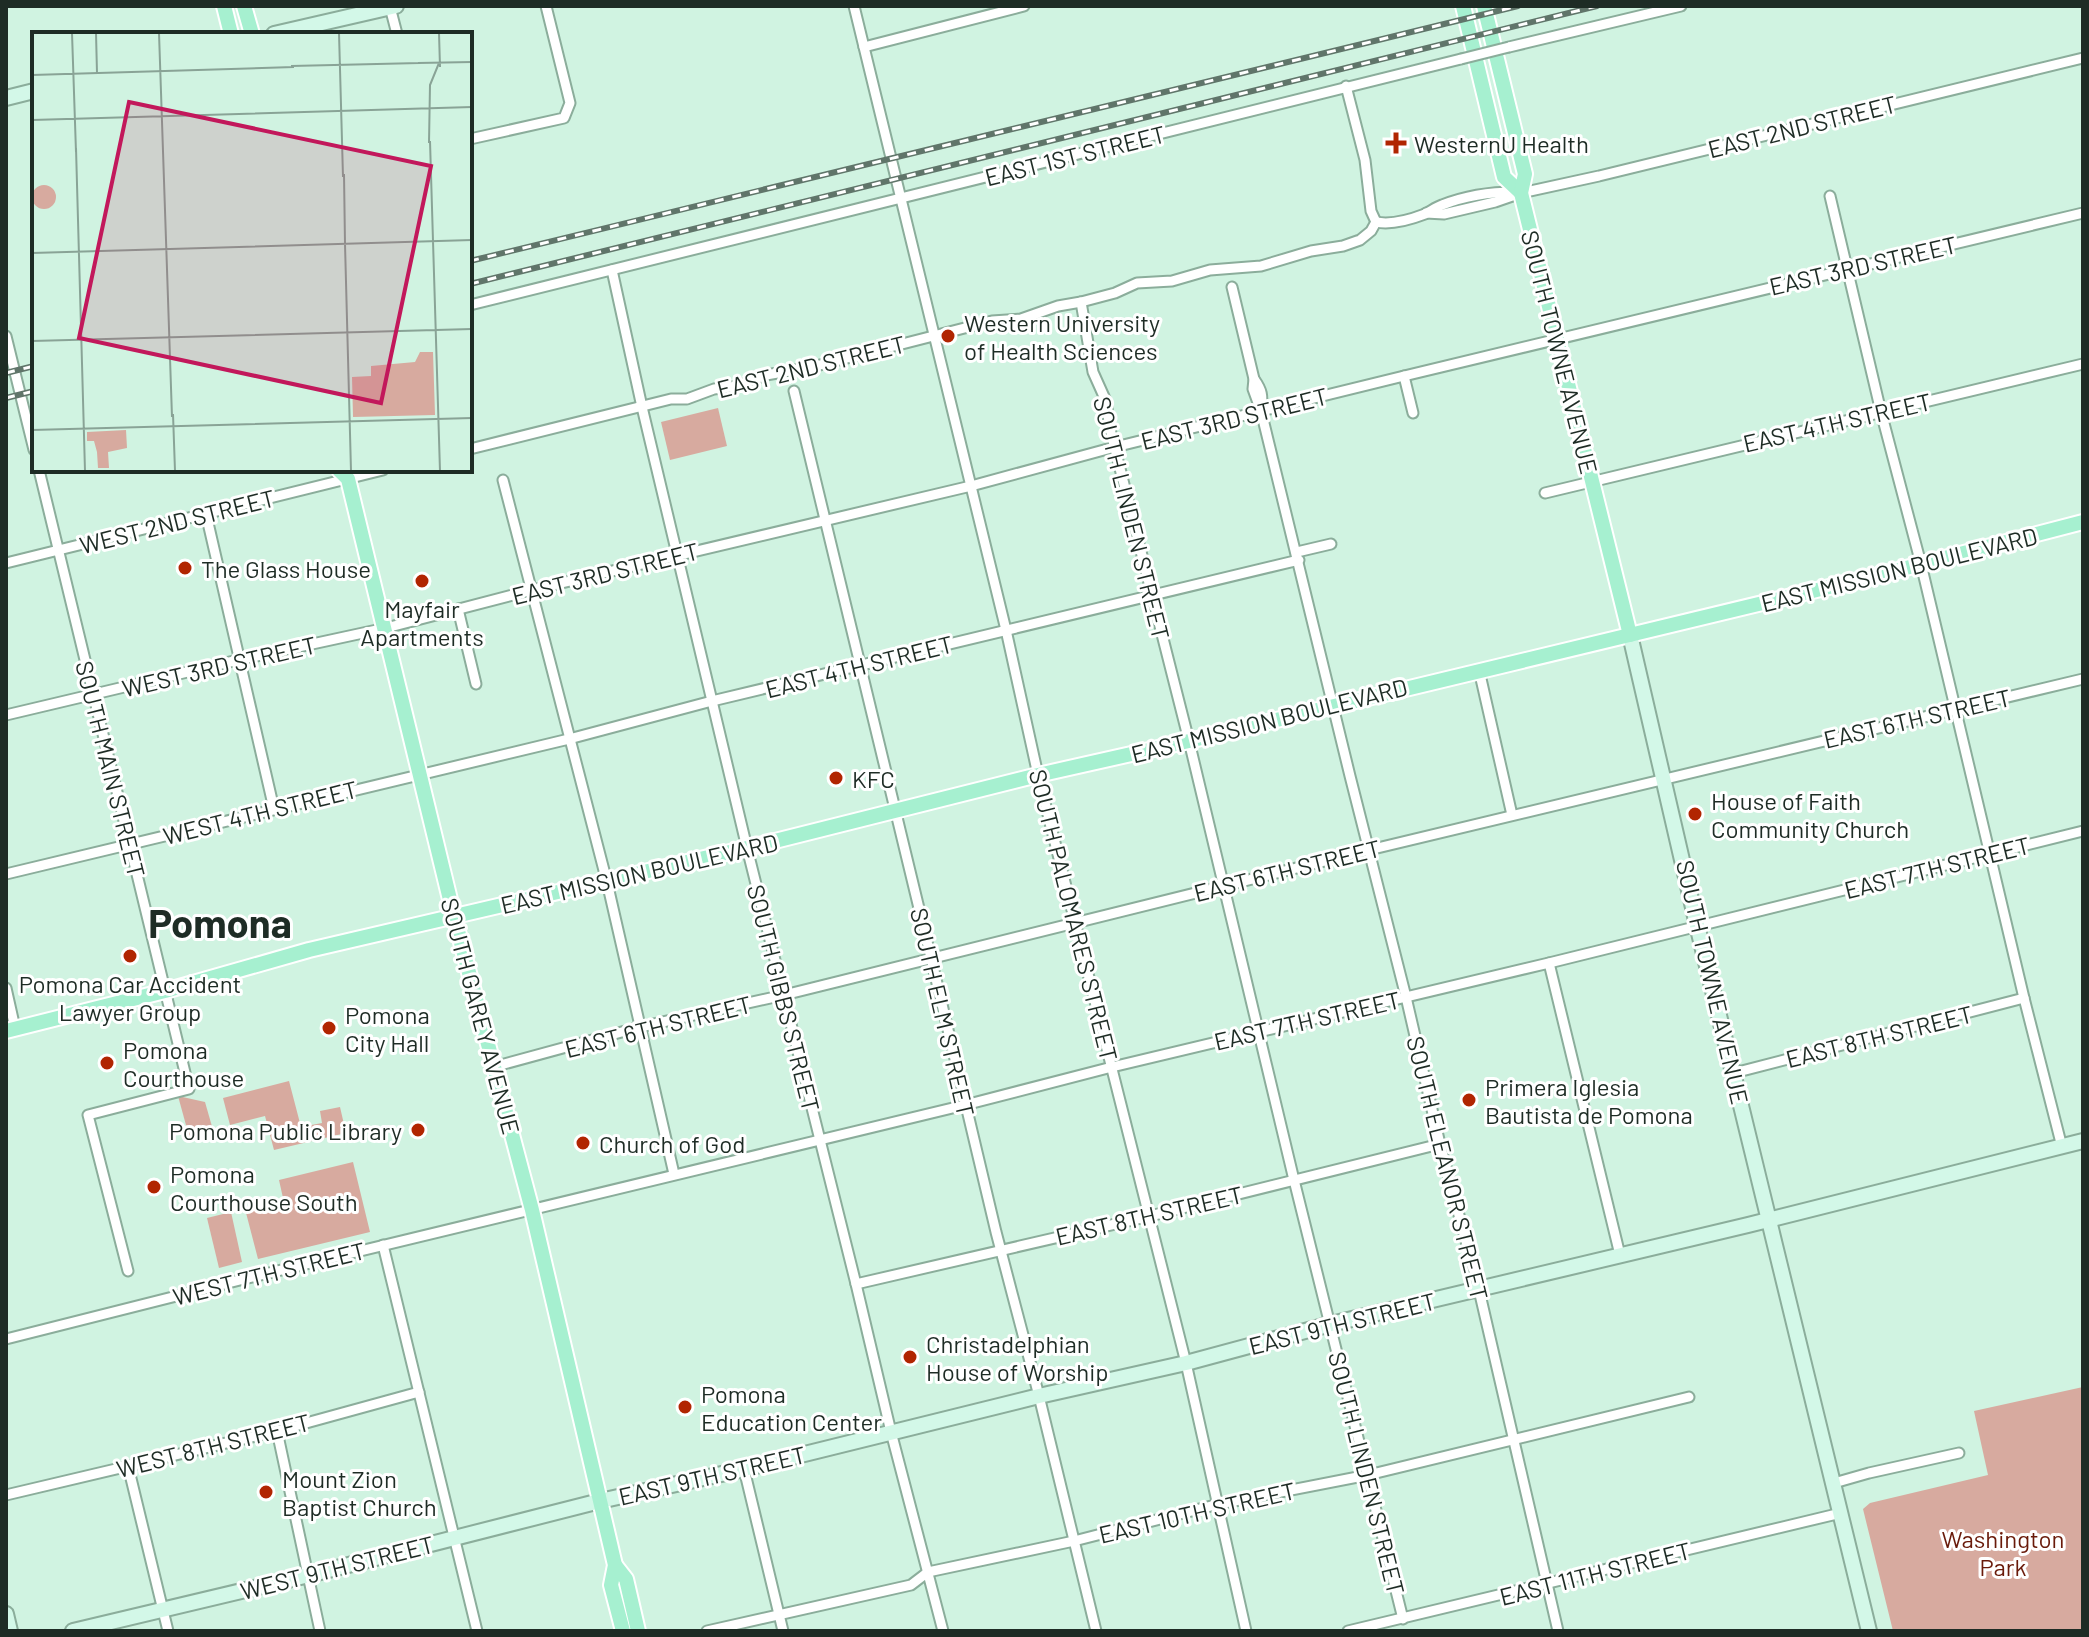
<svg xmlns="http://www.w3.org/2000/svg" width="2089" height="1637" font-family="Barlow,sans-serif">
  <rect width="100%" height="100%" fill="#d0f3e1"/>
  <g fill="#d7aa9f">
    <path d="M718 408 727 446 670 460 661 422Z"/>
    <path d="M289 1081 301 1127 322 1123 320 1111 340 1107 346 1133 274 1150 265 1116 230 1125 223 1098Z"/>
    <path d="M178 1096 205 1102 213 1130 189 1136Z"/>
    <path d="M353 1162 370 1232 258 1259 245 1209 283 1198 279 1180Z"/>
    <path d="M231 1212 242 1262 219 1268 207 1218Z"/>
    <path d="M2083 1387V1631H1893L1863 1509 1870 1503 1988 1475 1974 1411Z"/>
  </g>
  <g fill="none" stroke-linecap="round" stroke-linejoin="round">
    <defs>
      <g id="street">
        <path d="M854 6 1006 630 1038 775 1186 1363 1246 1631"/>
        <path d="M390 7 397 34"/>
        <path d="M864 47 1024 6"/>
        <path d="M1509 47 1681 6"/>
        <path d="M1346 86 1365 160 1371 211 1376 222"/>
        <path d="M470 139 564 118 570 103 546 6"/>
        <path d="M1830 196 1881 412 1921 564 2024 998 2062 1147"/>
        <path d="M1426 213 1444 214 1495 202 1521 193 1599 176 2083 58"/>
        <path d="M1376 222C1391 225 1412 219 1425 214 1431 211 1436 207 1442 205 1465 196 1491 192 1515 192"/>
        <path d="M612 270 642 407 747 848 856 1284 891 1432 943 1631"/>
        <path d="M1232 287 1254 379 1253 389 1261 411 1350 776 1406 997 1440 1144 1479 1290 1558 1631"/>
        <path d="M1081 302 1093 372 1106 401 1110 429 1189 741 1294 1180 1403 1619"/>
        <path d="M470 305 1461 59"/>
        <path d="M6 336 34 450"/>
        <path d="M1404 376 1413 413"/>
        <path d="M1254 379C1262 390 1263 396 1261 409"/>
        <path d="M794 391 931 958 996 1232 1039 1396 1096 1631"/>
        <path d="M470 449 671 399H687L714 389 737 386 766 375 812 367 992 321 1021 319 1058 306 1081 302 1115 293 1137 283 1172 281 1210 270 1261 266 1311 251 1343 246 1360 240 1371 231 1376 222"/>
        <path d="M39 470 189 1089 88 1115 128 1271"/>
        <path d="M503 480 607 882 674 1174"/>
        <path d="M1545 493 2083 364"/>
        <path d="M206 514 274 809"/>
        <path d="M1297 552 1331 544"/>
        <path d="M6 563 383 470"/>
        <path d="M458 609 476 684"/>
        <path d="M1479 670 1512 815"/>
        <path d="M6 715 238 660 386 628 532 590 971 486 1115 447 1404 376 2083 213"/>
        <path d="M6 874 569 739 712 701 1299 560"/>
        <path d="M1549 963 1620 1255"/>
        <path d="M6 988 15 1028"/>
        <path d="M493 1067 640 1027 784 995 1369 850 2083 679"/>
        <path d="M1734 1073 2024 998"/>
        <path d="M383 1245 477 1631"/>
        <path d="M856 1284 1150 1216 1440 1144"/>
        <path d="M6 1339 244 1279 965 1105 1112 1067 1549 963 2083 831"/>
        <path d="M277 1431 320 1631"/>
        <path d="M128 1466 168 1631"/>
        <path d="M744 1469 783 1631"/>
        <path d="M1834 1483 1869 1473 1959 1453"/>
        <path d="M6 1495 277 1431 419 1392"/>
        <path d="M707 1631 911 1585 928 1572 1074 1541 1219 1504 1368 1475 1689 1397"/>
        <path d="M1348 1631 1841 1513"/>
      </g>
      <g id="secondary">
        <path d="M274 34 396 6"/>
        <path d="M6 98 34 91"/>
        <path d="M1630 635 1697 925 1869 1631"/>
        <path d="M6 1614 10 1631"/>
        <path d="M73 1631 309 1575 600 1501 744 1469 1039 1396 1186 1363 1331 1324 1748 1225 2083 1141"/>
      </g>
      <g id="primary">
        <path d="M224 6 231 34"/>
        <path d="M244 6 252 34"/>
        <path d="M1463 6 1504 177 1521 193"/>
        <path d="M1484 6 1525 174 1521 193 1630 635"/>
        <path d="M339 470 348 479 454 916 532 1210 615 1565 611 1585 623 1631"/>
        <path d="M6 1031 165 991 309 950 747 848 1038 775 1189 741 1875 576 2083 522"/>
        <path d="M615 1565 626 1579 638 1631"/>
      </g>
    </defs>
    <use href="#street" stroke="#8bad9b" stroke-width="13"/>
    <use href="#secondary" stroke="#8bad9b" stroke-width="18"/>
    <use href="#primary" stroke="#fff" stroke-width="18"/>
    <use href="#street" stroke="#fff" stroke-width="9"/>
    <use href="#secondary" stroke="#d3f8e8" stroke-width="14"/>
    <use href="#primary" stroke="#a6f0d0" stroke-width="14"/>
    <defs>
      <g id="rail">
        <path d="M470 261 1518 6"/>
        <path d="M470 284 1597 6"/>
        <path d="M6 373 34 366"/>
        <path d="M6 398 34 391"/>
      </g>
    </defs>
    <use href="#rail" stroke="#60756a" stroke-width="6"/>
    <use href="#rail" stroke="#fff" stroke-width="3" stroke-dasharray="9" stroke-linecap="butt"/>
    <defs>
      <path id="street-bridge" d="M1461 59 1509 47"/>
    </defs>
    <use href="#street-bridge" stroke="#8bad9b" stroke-width="13" stroke-linecap="butt"/>
    <use href="#street-bridge" stroke="#fff" stroke-width="9"/>
  </g>
  <g fill="#b12501" stroke="#fff" stroke-width="3">
    <path d="M1392 131h8v8h8v8h-8v8h-8v-8h-8v-8h8z"/>
    <circle cx="948" cy="336" r="8"/>
    <circle cx="185" cy="568" r="8"/>
    <circle cx="422" cy="581" r="8"/>
    <circle cx="836" cy="778" r="8"/>
    <circle cx="1695" cy="814" r="8"/>
    <circle cx="130" cy="956" r="8"/>
    <circle cx="329" cy="1028" r="8"/>
    <circle cx="107" cy="1063" r="8"/>
    <circle cx="1469" cy="1100" r="8"/>
    <circle cx="418" cy="1130" r="8"/>
    <circle cx="583" cy="1143" r="8"/>
    <circle cx="154" cy="1187" r="8"/>
    <circle cx="910" cy="1357" r="8"/>
    <circle cx="685" cy="1407" r="8"/>
    <circle cx="266" cy="1492" r="8"/>
  </g>
  <g text-anchor="middle" dominant-baseline="central" stroke-width="6" stroke-linejoin="round" paint-order="stroke">
    <g font-size="24" fill="#1e2c25" stroke="#fff">
      <text transform="translate(1802 126) rotate(-14)">EAST 2ND STREET</text>
      <text transform="translate(1075 155) rotate(-14)">EAST 1ST STREET</text>
      <text transform="translate(1863 265) rotate(-13)">EAST 3RD STREET</text>
      <text transform="translate(1560 352) rotate(76)">SOUTH TOWNE AVENUE</text>
      <text transform="translate(811 366) rotate(-14)">EAST 2ND STREET</text>
      <text transform="translate(1234 418) rotate(-14)">EAST 3RD STREET</text>
      <text transform="translate(1837 422) rotate(-13)">EAST 4TH STREET</text>
      <text transform="translate(1132 518) rotate(76)">SOUTH LINDEN STREET</text>
      <text transform="translate(177 521) rotate(-14)">WEST 2ND STREET</text>
      <text transform="translate(1899 569) rotate(-14)">EAST MISSION BOULEVARD</text>
      <text transform="translate(605 573) rotate(-14)">EAST 3RD STREET</text>
      <text transform="translate(219 666) rotate(-13)">WEST 3RD STREET</text>
      <text transform="translate(859 666) rotate(-14)">EAST 4TH STREET</text>
      <text transform="translate(1917 718) rotate(-13)">EAST 6TH STREET</text>
      <text transform="translate(1269 720) rotate(-14)">EAST MISSION BOULEVARD</text>
      <text transform="translate(111 769) rotate(76)">SOUTH MAIN STREET</text>
      <text transform="translate(260 812) rotate(-14)">WEST 4TH STREET</text>
      <text transform="translate(1937 867) rotate(-14)">EAST 7TH STREET</text>
      <text transform="translate(1287 870) rotate(-14)">EAST 6TH STREET</text>
      <text transform="translate(639 873) rotate(-13)">EAST MISSION BOULEVARD</text>
      <text transform="translate(1074 915) rotate(76)">SOUTH PALOMARES STREET</text>
      <text transform="translate(1713 982) rotate(77)">SOUTH TOWNE AVENUE</text>
      <text transform="translate(784 998) rotate(76)">SOUTH GIBBS STREET</text>
      <text transform="translate(943 1012) rotate(77)">SOUTH ELM STREET</text>
      <text transform="translate(481 1016) rotate(75)">SOUTH GAREY AVENUE</text>
      <text transform="translate(1307 1020) rotate(-13)">EAST 7TH STREET</text>
      <text transform="translate(658 1026) rotate(-14)">EAST 6TH STREET</text>
      <text transform="translate(1879 1036) rotate(-14)">EAST 8TH STREET</text>
      <text transform="translate(1448 1168) rotate(76)">SOUTH ELEANOR STREET</text>
      <text transform="translate(1149 1215) rotate(-13)">EAST 8TH STREET</text>
      <text transform="translate(269 1273) rotate(-14)">WEST 7TH STREET</text>
      <text transform="translate(1342 1323) rotate(-14)">EAST 9TH STREET</text>
      <text transform="translate(213 1445) rotate(-14)">WEST 8TH STREET</text>
      <text transform="translate(1367 1473) rotate(76)">SOUTH LINDEN STREET</text>
      <text transform="translate(712 1475) rotate(-13)">EAST 9TH STREET</text>
      <text transform="translate(1197 1512) rotate(-13)">EAST 10TH STREET</text>
      <text transform="translate(337 1567) rotate(-14)">WEST 9TH STREET</text>
      <text transform="translate(1595 1573) rotate(-14)">EAST 11TH STREET</text>
    </g>
    <g font-size="24" fill="#1e2c25" stroke="#fff" text-anchor="start">
      <text x="1414" y="143">WesternU Health</text>
      <text x="964" y="322">Western University<tspan x="964" dy="28">of Health Sciences</tspan></text>
      <text x="201" y="568">The Glass House</text>
      <text x="422" y="608" text-anchor="middle">Mayfair<tspan x="422" dy="28">Apartments</tspan></text>
      <text x="852" y="778">KFC</text>
      <text x="1711" y="800">House of Faith<tspan x="1711" dy="28">Community Church</tspan></text>
      <text x="130" y="983" text-anchor="middle">Pomona Car Accident<tspan x="130" dy="28">Lawyer Group</tspan></text>
      <text x="345" y="1014">Pomona<tspan x="345" dy="28">City Hall</tspan></text>
      <text x="123" y="1049">Pomona<tspan x="123" dy="28">Courthouse</tspan></text>
      <text x="1485" y="1086">Primera Iglesia<tspan x="1485" dy="28">Bautista de Pomona</tspan></text>
      <text x="402" y="1130" text-anchor="end">Pomona Public Library</text>
      <text x="599" y="1143">Church of God</text>
      <text x="170" y="1173">Pomona<tspan x="170" dy="28">Courthouse South</tspan></text>
      <text x="926" y="1343">Christadelphian<tspan x="926" dy="28">House of Worship</tspan></text>
      <text x="701" y="1393">Pomona<tspan x="701" dy="28">Education Center</tspan></text>
      <text x="282" y="1478">Mount Zion<tspan x="282" dy="28">Baptist Church</tspan></text>
    </g>
    <g font-size="24" fill="#691a0a" stroke="#fff">
      <text x="2003" y="1538">Washington<tspan x="2003" dy="28">Park</tspan></text>
    </g>
    <g font-size="40" font-weight="bold" fill="#1e2c25" stroke="#fff">
      <text x="220" y="922">Pomona</text>
    </g>
  </g>
  <g transform="translate(32 32)">
    <rect width="440" height="440" fill="#d0f3e1"/>
    <path d="M0 165a12 12 0 1 1 24 0a12 12 0 1 1-24 0ZM388 320H401L403 383 321 385 320 345 339 344V334L383 330ZM94 398 95 416 76 420 77 436H66L65 420 62 409H55V400Z" fill="#d7aa9f"/>
    <path fill="none" stroke="#89a396" stroke-width="2" d="M40 1 44 120M64 1 65 41M127 1 140 385M307 1 311 145M407 1 408 35M386 31 440 30M259 34 388 31M0 43 262 35M0 88 440 75M398 109 401 209M397 111 398 53 407 31M44 116 53 439M312 142 313 212M401 209 408 439M313 212 319 439M0 221 440 208M0 309 440 297M141 382 143 439M0 398 440 386"/>
    <path fill="#c2185b" fill-opacity="0.15" stroke="#c2185b" stroke-width="4" d="M97 70 399 134 349 371 47 306Z"/>
    <rect width="440" height="440" fill="none" stroke="#1e2c25" stroke-width="4"/>
  </g>
  <rect width="2089" height="1637" fill="none" stroke="#1e2c25" stroke-width="16"/>
</svg>
